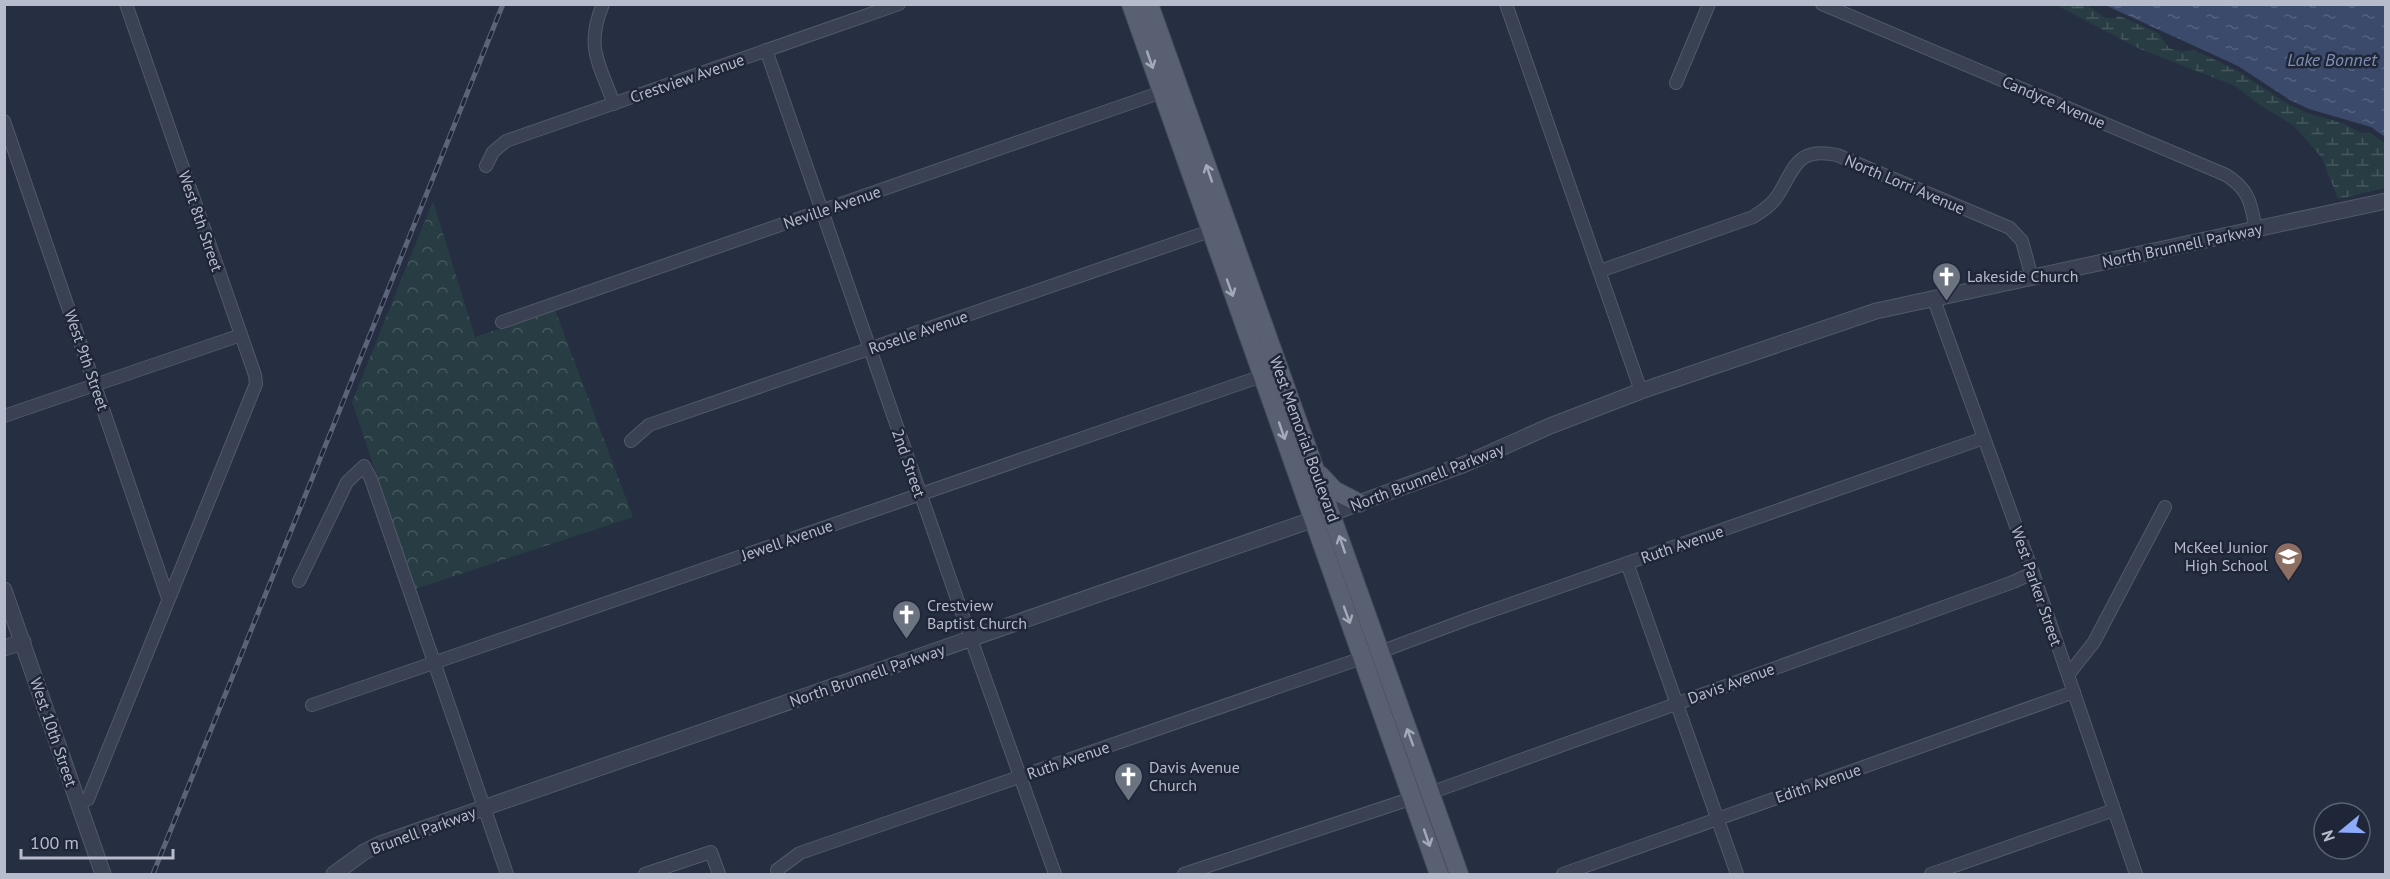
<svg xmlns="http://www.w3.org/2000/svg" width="2390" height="879" font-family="'PT Sans',sans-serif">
  <defs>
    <pattern id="wetland-marsh" width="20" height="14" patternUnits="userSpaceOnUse" patternTransform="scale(1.5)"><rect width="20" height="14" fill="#283d43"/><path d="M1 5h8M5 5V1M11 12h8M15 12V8" fill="none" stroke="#45575d"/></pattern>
    <pattern id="park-crowns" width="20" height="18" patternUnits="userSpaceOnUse" patternTransform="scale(1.5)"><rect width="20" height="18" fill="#283d43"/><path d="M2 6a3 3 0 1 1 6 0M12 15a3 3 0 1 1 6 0" fill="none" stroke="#45575d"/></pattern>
    <pattern id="water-ripples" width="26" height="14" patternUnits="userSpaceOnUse" patternTransform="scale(1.5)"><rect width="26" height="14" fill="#3b4a6b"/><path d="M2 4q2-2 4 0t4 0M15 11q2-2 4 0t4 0" fill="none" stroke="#55627f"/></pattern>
  </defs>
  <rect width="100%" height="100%" fill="#262e42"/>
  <path fill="url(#wetland-marsh)" d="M2056 5H2087L2105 18H2116L2117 15 2158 33 2169 48 2181 52 2194 50 2236 70 2288 104 2307 113 2343 123 2361 133 2369 132 2385 143V188L2338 199 2322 158 2294 126 2260 105 2235 86 2140 49Z"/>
  <path fill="url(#park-crowns)" d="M433 201 475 337 555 310 633 517 415 589 352 402Z"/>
  <path fill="url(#water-ripples)" d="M2105 5H2385V137L2371 127 2309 109 2290 100 2238 66Z"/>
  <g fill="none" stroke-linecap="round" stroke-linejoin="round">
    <defs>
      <g id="minor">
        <path d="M603 4C585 47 599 63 614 104"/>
        <path d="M1506 4 1641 391"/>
        <path d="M1822 4 2226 175C2250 190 2251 204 2256 230"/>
        <path d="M766 50 971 639 1055 874"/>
        <path d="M1676 83 1709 4"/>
        <path d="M4 121 168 598"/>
        <path d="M486 166 493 152 506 141 899 4"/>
        <path d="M1600 271 1753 217C1762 211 1772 205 1778 195 1795 168 1796 147 1837 155L2010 228 2022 241 2032 278"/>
        <path d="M1934 300 2033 573 2136 874"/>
        <path d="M502 322 1162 92"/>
        <path d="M4 416 241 335"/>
        <path d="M631 441 649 425 1210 231"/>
        <path d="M1627 563 1737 874"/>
        <path d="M299 581 347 482 364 466 371 479 507 874"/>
        <path d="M1380 652 1468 619 1984 438"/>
        <path d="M2068 675 2094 642 2165 507"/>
        <path d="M312 705 1262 376"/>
        <path d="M1430 793 2013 582 2033 573"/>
        <path d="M79 804 88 799 256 384 255 375 126 4"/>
        <path d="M777 870 800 853 1362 658"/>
        <path d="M645 874 711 852 719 874"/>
        <path d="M1184 874 1413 798"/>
        <path d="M1563 874 2074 692"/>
        <path d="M1931 874 2114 810"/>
      </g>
      <g id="tertiary">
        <path d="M4 590 103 874"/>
        <path d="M4 648 23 642"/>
        <path d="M334 874 364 852 380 844 1332 513 1465 464 1550 426 1641 391 1876 311 2386 201"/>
      </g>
      <g id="primary">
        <path d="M1131 4 1439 874"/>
        <path d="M1149 4 1459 874"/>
        <path d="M1320 475 1334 490 1359 503"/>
      </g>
    </defs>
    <use href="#minor" stroke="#525969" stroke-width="14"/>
    <use href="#tertiary" stroke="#525969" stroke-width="17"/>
    <use href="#primary" stroke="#444a5b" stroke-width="20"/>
    <use href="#minor" stroke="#3a4152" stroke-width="12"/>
    <use href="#tertiary" stroke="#3a4152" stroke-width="15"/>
    <use href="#primary" stroke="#586072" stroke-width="18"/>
    <defs>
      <path id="rail" d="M153 874 503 4"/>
    </defs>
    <use href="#rail" stroke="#5c6479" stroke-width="5"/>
    <use href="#rail" stroke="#1f2637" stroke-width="3" stroke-dasharray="9" stroke-linecap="butt"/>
  </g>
  <defs><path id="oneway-shaft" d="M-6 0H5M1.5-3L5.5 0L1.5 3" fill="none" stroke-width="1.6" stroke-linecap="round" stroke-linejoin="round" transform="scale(1.5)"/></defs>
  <g stroke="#a4aaba">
    <use href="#oneway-shaft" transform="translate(1150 60) rotate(71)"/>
    <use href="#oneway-shaft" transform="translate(1209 173) rotate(-109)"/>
    <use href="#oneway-shaft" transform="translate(1230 288) rotate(70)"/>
    <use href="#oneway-shaft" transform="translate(1282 431) rotate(71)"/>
    <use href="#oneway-shaft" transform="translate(1342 544) rotate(-109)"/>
    <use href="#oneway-shaft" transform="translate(1347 615) rotate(70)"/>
    <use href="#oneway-shaft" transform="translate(1410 737) rotate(-110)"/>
    <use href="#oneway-shaft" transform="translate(1427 838) rotate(71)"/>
  </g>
  <defs>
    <symbol id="church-pin" viewBox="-11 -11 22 30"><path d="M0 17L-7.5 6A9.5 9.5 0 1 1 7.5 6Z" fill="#6b7280" stroke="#1f2637"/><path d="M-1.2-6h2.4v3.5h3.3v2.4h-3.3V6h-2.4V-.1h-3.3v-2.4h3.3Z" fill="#fff"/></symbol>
    <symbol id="school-pin" viewBox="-11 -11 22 30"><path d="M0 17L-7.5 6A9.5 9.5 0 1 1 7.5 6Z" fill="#8d6e63" stroke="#1f2637"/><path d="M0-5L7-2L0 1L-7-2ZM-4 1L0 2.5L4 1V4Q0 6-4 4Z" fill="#fff"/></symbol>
  </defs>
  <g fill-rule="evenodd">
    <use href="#church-pin" x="1930" y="260" width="33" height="45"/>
    <use href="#school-pin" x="2272" y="540" width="33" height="45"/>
    <use href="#church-pin" x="890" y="598" width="33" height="45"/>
    <use href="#church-pin" x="1112" y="760" width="33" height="45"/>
  </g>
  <g text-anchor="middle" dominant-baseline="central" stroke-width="5" stroke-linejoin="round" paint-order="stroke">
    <g font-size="16" fill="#b7bccc" stroke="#1f2637">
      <text transform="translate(687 78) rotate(-19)">Crestview Avenue</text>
      <text transform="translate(2054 102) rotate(23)">Candyce Avenue</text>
      <text transform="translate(1905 184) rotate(23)">North Lorri Avenue</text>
      <text transform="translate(832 207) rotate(-19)">Neville Avenue</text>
      <text transform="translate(201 221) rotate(71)">West 8th Street</text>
      <text transform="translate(2182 245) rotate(-12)">North Brunnell Parkway</text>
      <text transform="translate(918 332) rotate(-19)">Roselle Avenue</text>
      <text transform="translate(87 360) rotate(71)">West 9th Street</text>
      <text transform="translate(1305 439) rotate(70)">West Memorial Boulevard</text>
      <text transform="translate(909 463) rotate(71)">2nd Street</text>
      <text transform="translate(1427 477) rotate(-21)">North Brunnell Parkway</text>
      <text transform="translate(787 540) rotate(-19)">Jewell Avenue</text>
      <text transform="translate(1682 544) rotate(-19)">Ruth Avenue</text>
      <text transform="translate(2037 586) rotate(71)">West Parker Street</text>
      <text transform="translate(867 675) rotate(-19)">North Brunnell Parkway</text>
      <text transform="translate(1731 683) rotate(-20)">Davis Avenue</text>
      <text transform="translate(54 732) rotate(71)">West 10th Street</text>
      <text transform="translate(1068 760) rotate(-19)">Ruth Avenue</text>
      <text transform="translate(1818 783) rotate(-19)">Edith Avenue</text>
      <text transform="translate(423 830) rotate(-20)">Brunell Parkway</text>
    </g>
    <g font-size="16" fill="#b7bccc" stroke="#1f2637" text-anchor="start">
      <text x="1967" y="276">Lakeside Church</text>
      <text x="2268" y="547" text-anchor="end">McKeel Junior<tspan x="2268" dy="18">High School</tspan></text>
      <text x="927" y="605">Crestview<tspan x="927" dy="18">Baptist Church</tspan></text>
      <text x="1149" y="767">Davis Avenue<tspan x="1149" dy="18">Church</tspan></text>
    </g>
    <g font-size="18" font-style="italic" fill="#7d8eb3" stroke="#1f2637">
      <text x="2332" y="59">Lake Bonnet</text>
    </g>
  </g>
  <rect width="2390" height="879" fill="none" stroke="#b7bccc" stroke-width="12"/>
  <g transform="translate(2342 831) rotate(251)"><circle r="28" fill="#1f2637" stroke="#5c6273" stroke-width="1.5"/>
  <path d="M0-4.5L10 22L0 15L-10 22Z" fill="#8dabfa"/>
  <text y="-9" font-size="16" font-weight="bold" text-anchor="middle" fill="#b7bccc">N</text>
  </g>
  <path d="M21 849v9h152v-9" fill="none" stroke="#b7bccc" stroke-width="3"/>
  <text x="30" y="849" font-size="18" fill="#b7bccc" stroke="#1f2637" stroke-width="4.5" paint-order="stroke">100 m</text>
</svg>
